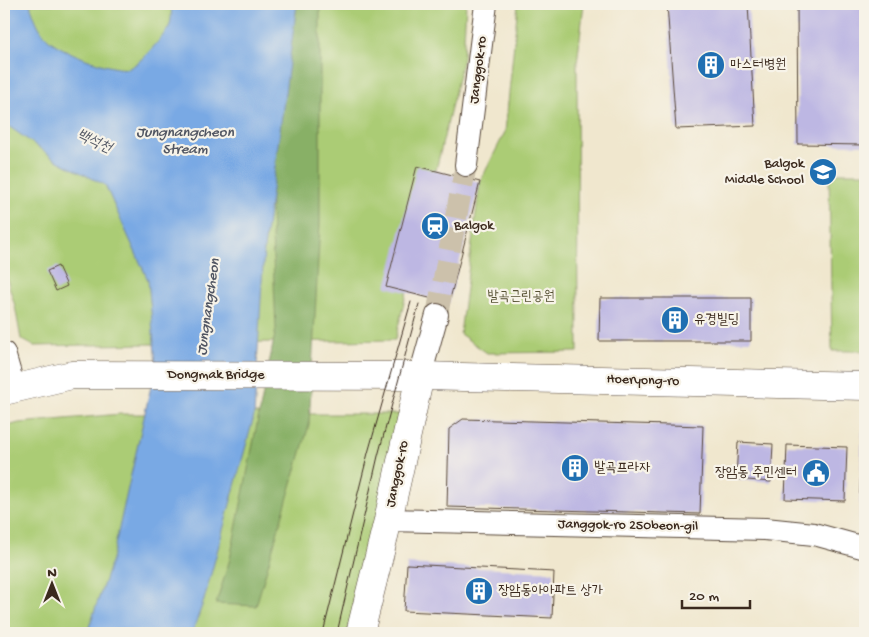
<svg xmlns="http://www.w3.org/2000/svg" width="869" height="637" font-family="'Gochi Hand','Poor Story',sans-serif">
  <rect width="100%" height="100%" fill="#f7f3e8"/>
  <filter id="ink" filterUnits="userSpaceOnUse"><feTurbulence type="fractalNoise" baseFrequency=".02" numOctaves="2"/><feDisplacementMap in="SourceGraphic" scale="10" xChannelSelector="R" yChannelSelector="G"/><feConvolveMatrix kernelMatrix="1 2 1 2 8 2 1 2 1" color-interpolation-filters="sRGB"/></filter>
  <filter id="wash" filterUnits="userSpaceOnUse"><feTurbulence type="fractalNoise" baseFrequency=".0096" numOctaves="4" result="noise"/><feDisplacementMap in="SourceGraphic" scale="20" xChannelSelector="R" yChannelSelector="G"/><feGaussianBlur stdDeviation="1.12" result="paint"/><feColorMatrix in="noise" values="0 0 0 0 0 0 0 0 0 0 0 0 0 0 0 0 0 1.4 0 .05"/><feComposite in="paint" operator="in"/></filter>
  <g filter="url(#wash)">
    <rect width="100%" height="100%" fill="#f0e7ce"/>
    <g fill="#abcc74" stroke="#737b49">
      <path d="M4 4H466L463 58 395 340 34 346 21 339 15 306 4 269Z"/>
      <path d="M518 4H584L577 63 578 352 487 353 460 334 480 182 505 132Z"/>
      <path d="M829 173H865V351H832Z"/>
      <path d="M121 414H407L350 633H4V427L19 423Z"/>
    </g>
    <path fill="#88b066" stroke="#626d42" d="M280 4H320V223L309 425 256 606 216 604 230 559 276 329 265 67Z"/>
    <path fill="#79a9e4" stroke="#5a6a81" d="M4 4H30C34 16 38 29 47 38 58 50 113 72 129 68 140 64 163 37 169 27 172 21 171 10 172 4H297L264 249 254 416 204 600 192 633H87L112 559 156 364 148 280 105 185 58 161 4 123Z"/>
    <g id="blocks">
      <g fill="#bdb7e3">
        <path d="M667 4H748L755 126 676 129Z"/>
        <path d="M797 4H865V145L798 144Z"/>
        <path d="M417 166 480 182 449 303 386 287Z"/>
        <path d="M58 266 67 286 56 291 47 271Z"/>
        <path d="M600 298H751V341H599Z"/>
        <path d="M463 419 703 426 700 514 447 507 449 429Z"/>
        <path d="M862 431 865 432V522L859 521Z"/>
        <path d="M738 442 773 444 771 482 736 479Z"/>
        <path d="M787 445 847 447 845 501 785 499Z"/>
        <path d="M407 564 554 572 552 618 404 611Z"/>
      </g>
    </g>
  </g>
  <g filter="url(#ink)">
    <use href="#blocks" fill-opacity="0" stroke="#564638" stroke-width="1"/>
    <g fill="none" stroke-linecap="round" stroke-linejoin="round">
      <path stroke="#ccc1ab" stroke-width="22" stroke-dasharray="22 11" stroke-linecap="butt" d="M437 315 466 165"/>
      <defs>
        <g id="minor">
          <path d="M466 165 486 4"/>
          <path d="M4 353 14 388"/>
          <path d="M420 376 437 315"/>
          <path d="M388 520 765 529 814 534 865 548"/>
        </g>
        <g id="tertiary">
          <path d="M4 391 72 375 420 376 865 386"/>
          <path d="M360 633 388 520 420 376"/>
        </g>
      </defs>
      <use href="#minor" stroke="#564638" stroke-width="24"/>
      <use href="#tertiary" stroke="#564638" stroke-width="29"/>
      <use href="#minor" stroke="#fff" stroke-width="22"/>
      <use href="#tertiary" stroke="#fff" stroke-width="28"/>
      <g stroke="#3b2a1e" stroke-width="1">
        <path d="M323 633 368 453 411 302"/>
        <path d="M337 633 378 456 419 304"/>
      </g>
    </g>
  </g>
  <defs>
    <symbol id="building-disc" viewBox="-11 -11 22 22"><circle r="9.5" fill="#1f6fb2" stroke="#f7f3e8"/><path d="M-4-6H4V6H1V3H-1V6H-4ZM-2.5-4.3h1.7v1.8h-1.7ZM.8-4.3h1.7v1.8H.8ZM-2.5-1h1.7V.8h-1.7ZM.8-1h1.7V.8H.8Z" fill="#fff"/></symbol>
    <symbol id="school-disc" viewBox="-11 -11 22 22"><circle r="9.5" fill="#1f6fb2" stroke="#f7f3e8"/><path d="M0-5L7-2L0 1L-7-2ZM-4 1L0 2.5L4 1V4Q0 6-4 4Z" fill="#fff"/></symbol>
    <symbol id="station-disc" viewBox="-11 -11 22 22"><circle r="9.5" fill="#1f6fb2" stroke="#f7f3e8"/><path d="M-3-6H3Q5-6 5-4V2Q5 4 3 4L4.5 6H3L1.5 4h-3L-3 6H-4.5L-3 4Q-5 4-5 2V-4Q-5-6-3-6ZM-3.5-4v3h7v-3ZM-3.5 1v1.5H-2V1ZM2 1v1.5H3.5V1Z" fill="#fff"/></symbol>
    <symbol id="civic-disc" viewBox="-11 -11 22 22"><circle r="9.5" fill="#1f6fb2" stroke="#f7f3e8"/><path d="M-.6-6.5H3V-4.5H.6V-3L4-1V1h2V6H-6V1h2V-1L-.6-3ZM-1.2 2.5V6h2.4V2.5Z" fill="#fff"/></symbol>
  </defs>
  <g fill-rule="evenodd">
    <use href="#building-disc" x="695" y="49" width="32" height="32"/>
    <use href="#school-disc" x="807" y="156" width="32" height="32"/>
    <use href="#station-disc" x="419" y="210" width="32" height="32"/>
    <use href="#building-disc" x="659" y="304" width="32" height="32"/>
    <use href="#building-disc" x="559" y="452" width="32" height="32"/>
    <use href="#civic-disc" x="800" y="457" width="32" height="32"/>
    <use href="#building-disc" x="463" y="575" width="32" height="32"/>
  </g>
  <g text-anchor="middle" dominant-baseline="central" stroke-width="4.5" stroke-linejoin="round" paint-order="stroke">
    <g font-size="14" fill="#3b2a1e" stroke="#f7f3e8" text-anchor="start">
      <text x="730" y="65">마스터병원</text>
      <text x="804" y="164" text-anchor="end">Balgok<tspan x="804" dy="16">Middle School</tspan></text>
      <text x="454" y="226">Balgok</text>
      <text x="694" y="320">유경빌딩</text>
      <text x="594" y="468">발곡프라자</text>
      <text x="797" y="473" text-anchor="end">장암동 주민센터</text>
      <text x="498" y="591">장암동아아파트 상가</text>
    </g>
    <g font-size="14" fill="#3b2a1e" stroke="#f7f3e8">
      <text transform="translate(479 70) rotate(-83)">Janggok-ro</text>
      <text x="216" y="375">Dongmak Bridge</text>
      <text transform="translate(643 381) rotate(2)">Hoeryong-ro</text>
      <text transform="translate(398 474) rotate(-78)">Janggok-ro</text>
      <text transform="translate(628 526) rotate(1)">Janggok-ro 250beon-gil</text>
    </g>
    <g font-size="14" fill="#575234" stroke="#f7f3e8">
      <text x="521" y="297">발곡근린공원</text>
    </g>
    <g font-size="15" font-style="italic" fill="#515663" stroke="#f7f3e8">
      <text x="185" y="133">Jungnangcheon<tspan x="185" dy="17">Stream</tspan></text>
      <text transform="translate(94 142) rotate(25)">백석천</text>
      <text transform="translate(209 307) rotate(-82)">Jungnangcheon</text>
    </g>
  </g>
  <rect width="869" height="637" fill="none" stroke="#f7f3e8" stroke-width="20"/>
  <g transform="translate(52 584)" stroke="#f7f3e8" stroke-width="4" paint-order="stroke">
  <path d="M0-4L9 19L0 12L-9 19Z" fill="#3b2a1e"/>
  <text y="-8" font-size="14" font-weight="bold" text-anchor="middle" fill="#3b2a1e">N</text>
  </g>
  <path d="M682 600v8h68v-8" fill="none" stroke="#3b2a1e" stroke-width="2.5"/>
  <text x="689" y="600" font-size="15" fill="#3b2a1e" stroke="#f7f3e8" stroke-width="4" paint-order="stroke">20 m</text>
</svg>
